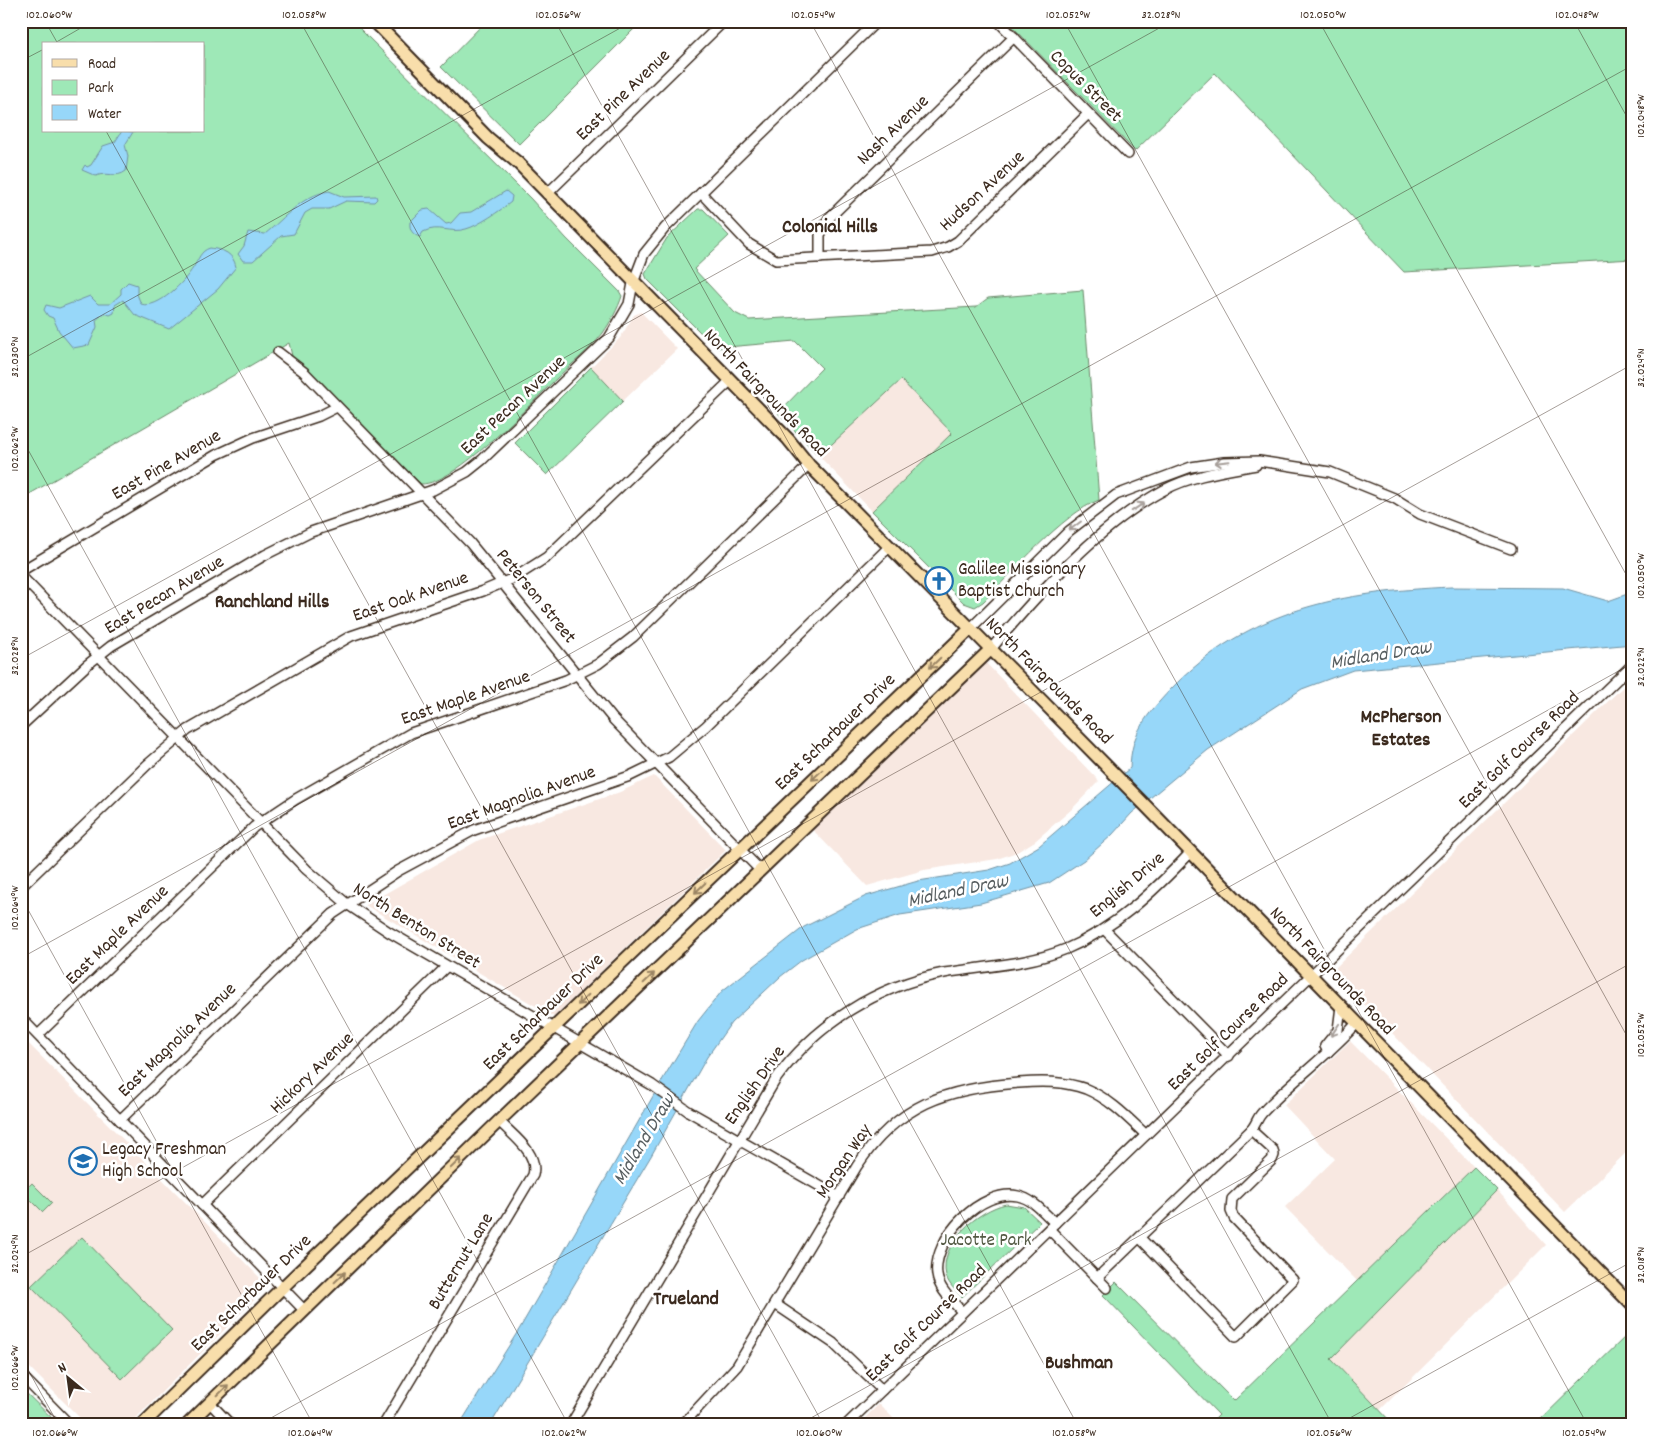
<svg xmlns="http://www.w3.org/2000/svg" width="1654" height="1445" font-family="Dekko,sans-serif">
  <rect width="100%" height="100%" fill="#fff"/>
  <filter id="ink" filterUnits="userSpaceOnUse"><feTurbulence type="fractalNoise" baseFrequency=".02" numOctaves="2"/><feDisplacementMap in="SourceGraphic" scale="10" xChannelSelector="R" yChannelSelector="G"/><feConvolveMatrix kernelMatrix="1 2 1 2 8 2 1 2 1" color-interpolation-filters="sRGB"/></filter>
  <g filter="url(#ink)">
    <g fill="#f8e8e1">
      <path d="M641 312 677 349 623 401 591 367 620 338 634 315Z"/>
      <path d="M901 380 952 433 872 511 819 456Z"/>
      <path d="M986 663 1099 781 1072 809 1035 841 1017 852 997 859 924 870 867 886 811 828 980 665Z"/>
      <path d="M1633 677V1146L1565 1212 1332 971Z"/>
      <path d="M654 776 726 850 554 1017 365 905 479 840 620 792Z"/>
      <path d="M21 1036 268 1286 130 1424H86L21 1359Z"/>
      <path d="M1350 1041 1474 1167 1357 1281 1285 1207 1335 1159 1284 1105Z"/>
      <path d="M1497 1190 1546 1245 1380 1410 1331 1359Z"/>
      <path d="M879 1404 899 1424H859Z"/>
    </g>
    <g fill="#9ee8b7" stroke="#6c896a" fill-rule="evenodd">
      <path d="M21 21H352L531 199 566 238 619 291 622 296C618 309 611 321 603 333 590 350 571 364 556 379 531 403 455 485 421 484L292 356 289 343 21 499ZM44 44H204V131H44Z"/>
      <path d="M486 21H642L519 144 441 67Z"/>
      <path d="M1007 21H1633V259L1404 272 1215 73 1135 151Z"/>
      <path d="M698 209H703L729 236 694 269 735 313 749 320 976 307 988 298 1083 290 1099 500C1062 514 1013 572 983 602L975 607 964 603 872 511 952 433 901 380 819 456 778 413 822 368 795 341 716 348 647 279 645 274 667 238Z"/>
      <path d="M591 367 623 401 547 475 515 443Z"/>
      <path d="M1474 1167 1497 1190 1331 1359 1393 1424H1210L1219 1415 1103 1295 1116 1282 1234 1401Z"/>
      <path d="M32 1183 52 1203 43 1212 23 1192Z"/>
      <path d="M1006 1204 1024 1207 1040 1222 962 1297C956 1291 949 1285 946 1276 938 1244 978 1210 1006 1204Z"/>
      <path d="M82 1237 172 1330 122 1379 31 1286Z"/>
      <path d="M1631 1331 1633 1333V1424H1536Z"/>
      <path d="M21 1388 58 1424H21Z"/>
    </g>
    <g fill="#97d7f9" stroke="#7292a1">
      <path d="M122 131 133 132 125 145 128 156 126 171C116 179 107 171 96 176L82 170 85 165 87 167 91 165 103 146 115 142Z"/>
      <path d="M329 191 344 197 376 196 377 199 374 202 346 201 329 209H312L305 213 294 234 281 236 253 261H243L238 254 244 246 248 232 265 234C286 217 301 196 329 191Z"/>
      <path d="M506 191 512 196 511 202C501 210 478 226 466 229 450 234 439 224 423 232L420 237C413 235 409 230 410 222L422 210 429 209 446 224 451 223 460 213 471 212Z"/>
      <path d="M210 248C224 250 233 253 236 267L218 289 169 329 135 315 123 300 115 305 114 313 110 315 105 313 96 320 97 327 89 345 73 348 59 331 53 318 48 316 44 310 46 305 59 308 90 296 98 304H110L121 294V289L128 282 137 285V294L141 304C158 310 185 281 193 268 199 259 200 251 210 248Z"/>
      <path d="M1451 587 1563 588 1608 601 1633 592V644L1353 670 1302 689 1208 750 1132 813 1112 835 1084 860 1049 883 981 903 900 915 857 929 802 960 780 977 731 1023 707 1057 651 1156 491 1424H460L520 1328 664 1077 698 1021 722 991 804 927 866 896 918 881 989 870 1010 863 1039 846 1130 768C1131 732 1147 715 1170 690 1249 608 1342 592 1451 587Z"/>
    </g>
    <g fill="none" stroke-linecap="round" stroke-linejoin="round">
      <defs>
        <g id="minor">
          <path d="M998 21 1128 154"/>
          <path d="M701 193 749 244 776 260 932 252 948 247 958 241 1088 114"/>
          <path d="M547 194 724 21"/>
          <path d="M820 258V235L829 218 1014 37"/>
          <path d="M278 352 304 372 470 543 613 719 760 870"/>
          <path d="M21 571 216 455 253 438 319 416 337 407"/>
          <path d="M21 576 307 870 347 904 389 932 652 1085 688 1111 839 1197"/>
          <path d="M970 629 1069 531 1116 495 1191 467 1224 462 1259 461 1330 472 1394 498 1420 514 1511 549"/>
          <path d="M990 650C1038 594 1098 525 1164 490 1192 475 1224 471 1256 465"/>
          <path d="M21 726 87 665 111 646 265 555 311 532 433 490 467 472 482 460 609 338 629 304 633 283 644 254 665 228 877 21"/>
          <path d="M21 887 147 765 188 730 351 636 483 591 514 578 547 557 730 381"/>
          <path d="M1105 930 1229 1056"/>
          <path d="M21 1018 304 1310"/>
          <path d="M38 1035 254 827 296 799 411 733 566 680 598 664 633 637 809 465"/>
          <path d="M1328 1052 1325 1046 1338 1030 1341 1006"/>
          <path d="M120 1120 333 914 398 871 474 830 630 776 669 757 706 726 889 547"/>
          <path d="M202 1205 446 967"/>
          <path d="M1049 1229 1107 1288"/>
          <path d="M1140 1238 1236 1337 1293 1280 1234 1218 1231 1211 1232 1199 1272 1160 1274 1155 1273 1150 1251 1130"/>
          <path d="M1097 1278 1251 1130C1256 1125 1257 1118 1262 1113 1291 1081 1328 1056 1357 1023"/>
          <path d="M775 1304 833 1343 882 1390"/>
          <path d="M962 1312C953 1301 939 1290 937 1275 932 1238 982 1188 1018 1196 1033 1199 1044 1213 1055 1223"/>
          <path d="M21 1375 69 1424"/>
          <path d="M210 1403 230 1424"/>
          <path d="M384 1424 533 1175C539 1153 513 1136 499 1121"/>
          <path d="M571 1424 776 1079C816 1024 877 986 944 973 986 966 1027 965 1066 949 1116 928 1154 891 1191 852"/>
          <path d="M683 1424 737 1366 857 1166C898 1104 947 1088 1019 1083 1042 1081 1063 1081 1086 1089 1110 1099 1128 1118 1146 1135"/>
          <path d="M847 1424 1633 664"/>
        </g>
        <g id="major">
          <path d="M374 21 488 138 518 163 788 439 809 465 1143 803 1633 1306"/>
          <path d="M143 1424 283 1287 970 629"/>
          <path d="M188 1424 499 1121 990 650"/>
        </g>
      </defs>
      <use href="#minor" stroke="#3b2a1e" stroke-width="12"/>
      <use href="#major" stroke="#3b2a1e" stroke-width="15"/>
      <use href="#minor" stroke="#fff" stroke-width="9"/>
      <use href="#major" stroke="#f8deab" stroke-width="11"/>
    </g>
    <defs><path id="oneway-shaft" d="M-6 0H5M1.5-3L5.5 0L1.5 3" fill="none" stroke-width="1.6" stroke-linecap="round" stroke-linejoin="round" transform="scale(1.25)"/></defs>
    <g stroke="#a79f9a">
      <use href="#oneway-shaft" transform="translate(1222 462) rotate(174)"/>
      <use href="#oneway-shaft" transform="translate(1138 507) rotate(-33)"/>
      <use href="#oneway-shaft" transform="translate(1075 526) rotate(143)"/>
      <use href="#oneway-shaft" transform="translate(1335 1030) rotate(124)"/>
    </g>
    <g stroke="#9a8464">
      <use href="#oneway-shaft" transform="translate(935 663) rotate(136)"/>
      <use href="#oneway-shaft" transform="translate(817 775) rotate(136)"/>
      <use href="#oneway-shaft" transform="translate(700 888) rotate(136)"/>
      <use href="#oneway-shaft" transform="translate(649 978) rotate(-44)"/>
      <use href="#oneway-shaft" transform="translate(583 1000) rotate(136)"/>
      <use href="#oneway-shaft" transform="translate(456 1163) rotate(-44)"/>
      <use href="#oneway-shaft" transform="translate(340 1277) rotate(-44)"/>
      <use href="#oneway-shaft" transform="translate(223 1390) rotate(-44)"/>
    </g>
  </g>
  <path fill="none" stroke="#3b2a1e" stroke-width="1" stroke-opacity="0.45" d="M45 21 58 44M300 21 1077 1424M555 21 1332 1424M810 21 1587 1424M1064 21 1633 1047M1319 21 1633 587M1574 21 1633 128M53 44 93 21M21 61 44 49M106 131 823 1424M21 360 633 21M21 437 568 1424M21 659 1172 21M21 897 313 1424M21 958 1633 65M21 1257 1633 364M21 1357 58 1424M260 1424 1633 663M800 1424 1633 962M1339 1424 1633 1261"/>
  <defs>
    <symbol id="church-ring" viewBox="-11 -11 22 22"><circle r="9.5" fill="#fff" stroke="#1f6fb2" stroke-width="1.5"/><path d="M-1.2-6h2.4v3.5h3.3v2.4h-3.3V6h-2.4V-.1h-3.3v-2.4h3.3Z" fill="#1f6fb2"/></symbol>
    <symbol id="school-ring" viewBox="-11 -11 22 22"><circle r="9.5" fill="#fff" stroke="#1f6fb2" stroke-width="1.5"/><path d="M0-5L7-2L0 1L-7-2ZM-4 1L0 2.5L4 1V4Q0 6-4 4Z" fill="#1f6fb2"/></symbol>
  </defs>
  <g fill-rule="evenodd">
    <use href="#church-ring" x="923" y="565" width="32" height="32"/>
    <use href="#school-ring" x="67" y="1145" width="32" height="32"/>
  </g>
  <g text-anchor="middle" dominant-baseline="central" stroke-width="5" stroke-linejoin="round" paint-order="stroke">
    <g font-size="19" fill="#3b2a1e" stroke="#fff">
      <text transform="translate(1085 87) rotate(45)">Copus Street</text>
      <text transform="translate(624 96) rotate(-44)">East Pine Avenue</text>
      <text transform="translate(894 131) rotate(-44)">Nash Avenue</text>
      <text transform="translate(983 192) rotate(-43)">Hudson Avenue</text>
      <text transform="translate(765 394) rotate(46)">North Fairgrounds Road</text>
      <text transform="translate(514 406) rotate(-43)">East Pecan Avenue</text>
      <text transform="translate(167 466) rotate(-30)">East Pine Avenue</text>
      <text transform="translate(165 596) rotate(-31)">East Pecan Avenue</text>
      <text transform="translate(535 597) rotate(51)">Peterson Street</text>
      <text transform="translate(411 598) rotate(-19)">East Oak Avenue</text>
      <text transform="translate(1048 682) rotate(45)">North Fairgrounds Road</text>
      <text transform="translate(466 699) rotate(-19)">East Maple Avenue</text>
      <text transform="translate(836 733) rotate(-44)">East Scharbauer Drive</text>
      <text transform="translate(1520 751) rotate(-44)">East Golf Course Road</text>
      <text transform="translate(522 799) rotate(-20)">East Magnolia Avenue</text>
      <text transform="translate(1128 886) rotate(-40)">English Drive</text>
      <text transform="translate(416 927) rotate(32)">North Benton Street</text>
      <text transform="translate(118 936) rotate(-44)">East Maple Avenue</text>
      <text transform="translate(1331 972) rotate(46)">North Fairgrounds Road</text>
      <text transform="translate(544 1013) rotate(-44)">East Scharbauer Drive</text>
      <text transform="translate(1229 1033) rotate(-44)">East Golf Course Road</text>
      <text transform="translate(178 1041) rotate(-44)">East Magnolia Avenue</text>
      <text transform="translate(313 1074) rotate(-44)">Hickory Avenue</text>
      <text transform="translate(756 1086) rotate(-55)">English Drive</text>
      <text transform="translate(845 1162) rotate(-56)">Morgan Way</text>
      <text transform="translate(462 1262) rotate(-59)">Butternut Lane</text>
      <text transform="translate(252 1294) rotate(-44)">East Scharbauer Drive</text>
      <text transform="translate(927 1324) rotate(-44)">East Golf Course Road</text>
    </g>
    <g font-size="19" fill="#3b2a1e" stroke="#fff" text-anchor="start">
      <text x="958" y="570">Galilee Missionary<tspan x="958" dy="22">Baptist Church</tspan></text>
      <text x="102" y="1150">Legacy Freshman<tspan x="102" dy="22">High School</tspan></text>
    </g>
    <g font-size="19" fill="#545a44" stroke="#fff">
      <text x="986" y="1241">Jacotte Park</text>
    </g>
    <g font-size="20" font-weight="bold" fill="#3b2a1e" stroke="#fff">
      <text x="830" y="228">Colonial Hills</text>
      <text x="272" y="603">Ranchland Hills</text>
      <text x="1401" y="718">McPherson<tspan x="1401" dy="23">Estates</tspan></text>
      <text x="686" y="1300">Trueland</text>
      <text x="1079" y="1364">Bushman</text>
    </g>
    <g font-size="20" font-style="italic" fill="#575e60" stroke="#fff">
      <text transform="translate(1381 656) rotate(-9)">Midland Draw</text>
      <text transform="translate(958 892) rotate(-12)">Midland Draw</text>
      <text transform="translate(645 1140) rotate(-59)">Midland Draw</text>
    </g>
  </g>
  <rect width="1654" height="1445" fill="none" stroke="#fff" stroke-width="55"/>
  <rect x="42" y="42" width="162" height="90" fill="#ffffff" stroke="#b1aaa5"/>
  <rect x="52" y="59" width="25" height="8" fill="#f8deab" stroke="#b1aaa5"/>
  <text x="88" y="68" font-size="15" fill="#3b2a1e">Road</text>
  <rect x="52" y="80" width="25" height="15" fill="#9ee8b7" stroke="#b1aaa5"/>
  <text x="88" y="92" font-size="15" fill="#3b2a1e">Park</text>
  <rect x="52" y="105" width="25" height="15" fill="#97d7f9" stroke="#b1aaa5"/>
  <text x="88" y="118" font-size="15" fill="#3b2a1e">Water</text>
  <g transform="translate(68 1378) rotate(331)" stroke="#ffffff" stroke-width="4" paint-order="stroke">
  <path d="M0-4L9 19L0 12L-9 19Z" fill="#3b2a1e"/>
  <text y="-8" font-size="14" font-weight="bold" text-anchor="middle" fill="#3b2a1e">N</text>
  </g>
  <rect x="28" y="28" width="1598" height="1390" fill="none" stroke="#3b2a1e" stroke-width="2"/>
  <g font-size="12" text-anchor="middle" fill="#3b2a1e">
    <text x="49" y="18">102.060°W</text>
    <text x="304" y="18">102.058°W</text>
    <text x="558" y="18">102.056°W</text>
    <text x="813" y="18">102.054°W</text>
    <text x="1068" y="18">102.052°W</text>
    <text x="1161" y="18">32.028°N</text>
    <text x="1323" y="18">102.050°W</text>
    <text x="1577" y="18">102.048°W</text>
    <text transform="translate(1640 116) rotate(-90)" y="4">102.048°W</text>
    <text transform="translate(14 357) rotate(-90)" y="4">32.030°N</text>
    <text transform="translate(1640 368) rotate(-90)" y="4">32.024°N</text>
    <text transform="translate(14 449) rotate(-90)" y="4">102.062°W</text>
    <text transform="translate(1640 576) rotate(-90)" y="4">102.050°W</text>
    <text transform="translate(14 656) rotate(-90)" y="4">32.028°N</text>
    <text transform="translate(1640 667) rotate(-90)" y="4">32.022°N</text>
    <text transform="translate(14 908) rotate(-90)" y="4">102.064°W</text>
    <text transform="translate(1640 1035) rotate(-90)" y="4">102.052°W</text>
    <text transform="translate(14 1254) rotate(-90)" y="4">32.024°N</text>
    <text transform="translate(1640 1265) rotate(-90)" y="4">32.018°N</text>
    <text transform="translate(14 1368) rotate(-90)" y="4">102.066°W</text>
    <text x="55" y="1436">102.066°W</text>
    <text x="310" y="1436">102.064°W</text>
    <text x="564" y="1436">102.062°W</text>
    <text x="819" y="1436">102.060°W</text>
    <text x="1074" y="1436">102.058°W</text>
    <text x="1329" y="1436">102.056°W</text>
    <text x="1584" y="1436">102.054°W</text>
  </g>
</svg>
